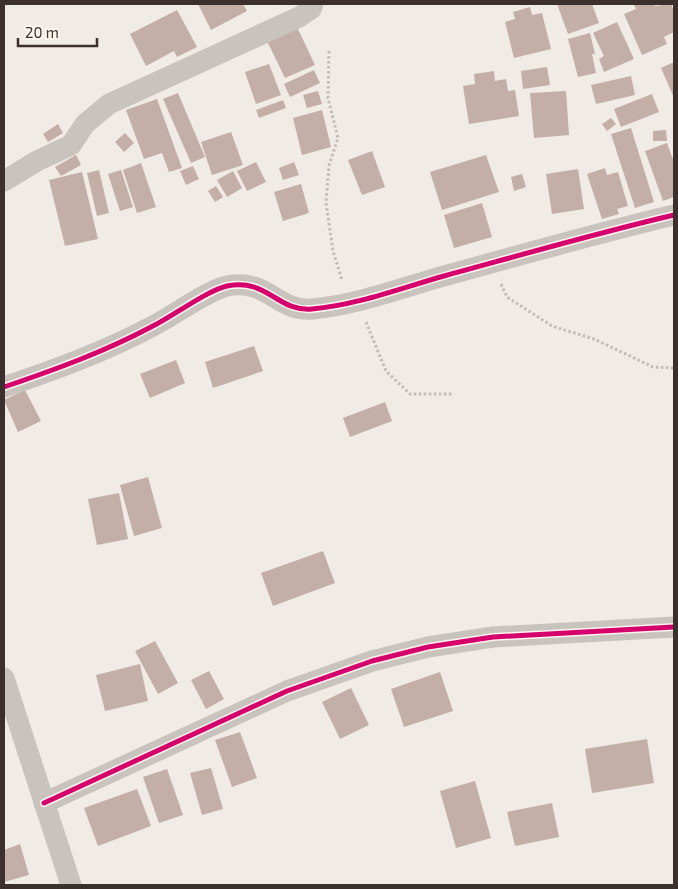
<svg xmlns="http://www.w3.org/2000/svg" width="678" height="889" font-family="'Exo 2',sans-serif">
  <rect width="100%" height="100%" fill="#f0ebe5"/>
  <g fill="#c3afa7">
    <path d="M198 4H243L247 11 211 30Z"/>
    <path d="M557 4H592L599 23 568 34Z"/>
    <path d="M634 4H654L655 6 671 4 674 11V32L664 37 667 44 642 55 624 14 636 9Z"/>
    <path d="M530 7 532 15 542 13 551 49 514 58 505 22 515 19 513 12Z"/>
    <path d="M177 10 197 47 177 57 174 51 146 66 130 34Z"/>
    <path d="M617 22 634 59 604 72 599 59 604 56 593 33Z"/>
    <path d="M297 27 315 65 285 78 267 41Z"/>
    <path d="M590 33 595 54H592L596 73 578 77 568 39Z"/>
    <path d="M674 62V98L661 68Z"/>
    <path d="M269 64 281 95 256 104 245 72Z"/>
    <path d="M547 67 550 85 523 89 521 71Z"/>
    <path d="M314 70 320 83 290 97 284 84Z"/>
    <path d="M494 71 495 81 506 79 508 91 515 90 519 116 469 124 463 86 475 84 474 74Z"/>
    <path d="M631 76 635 95 596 104 591 85Z"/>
    <path d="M318 91 322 104 307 108 303 95Z"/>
    <path d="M566 91 569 135 534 138 530 93Z"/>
    <path d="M178 93 205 157 191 163 163 99Z"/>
    <path d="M652 94 659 112 621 127 614 109Z"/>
    <path d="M157 99 182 168 169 172 162 153 144 159 126 110Z"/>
    <path d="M283 100 286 108 259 118 256 110Z"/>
    <path d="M322 110 331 147 302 155 293 118Z"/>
    <path d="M611 118 616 124 607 131 602 124Z"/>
    <path d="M58 124 63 133 48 142 43 134Z"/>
    <path d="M631 128 654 202 635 208 611 134Z"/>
    <path d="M666 130 667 141H653V131Z"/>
    <path d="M231 132 243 165 212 175 201 142Z"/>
    <path d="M125 133 134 143 124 152 115 142Z"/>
    <path d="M667 143 674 162V197L663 201 645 151Z"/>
    <path d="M372 151 385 187 362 195 348 160Z"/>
    <path d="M76 155 81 165 61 176 55 167Z"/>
    <path d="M486 155 499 192 442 210 430 172Z"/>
    <path d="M256 162 266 182 247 191 237 171Z"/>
    <path d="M294 162 299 175 283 180 279 168Z"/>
    <path d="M141 163 156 207 137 213 123 170Z"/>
    <path d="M193 166 199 179 186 185 180 171Z"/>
    <path d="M605 168 607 175 618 172 628 206 617 209 619 214 602 219 587 174Z"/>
    <path d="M578 169 584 209 552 214 546 174Z"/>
    <path d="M99 170 109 213 97 216 87 173Z"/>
    <path d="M121 170 133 207 120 211 108 174Z"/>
    <path d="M233 171 242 188 227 197 217 180Z"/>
    <path d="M82 172 98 239 65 246 49 180Z"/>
    <path d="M522 174 526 187 514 191 511 177Z"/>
    <path d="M301 184 309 213 283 221 274 192Z"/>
    <path d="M216 186 223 197 215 202 208 191Z"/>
    <path d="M482 203 492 237 454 248 444 215Z"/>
    <path d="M254 346 263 371 213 388 205 362Z"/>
    <path d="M176 360 185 383 150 398 140 374Z"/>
    <path d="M25 390 41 421 18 432 4 400Z"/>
    <path d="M385 402 392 421 350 437 343 418Z"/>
    <path d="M148 477 162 528 134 536 120 485Z"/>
    <path d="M119 493 128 539 97 545 88 499Z"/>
    <path d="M323 551 335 583 273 606 261 573Z"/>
    <path d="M155 641 178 683 158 694 135 651Z"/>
    <path d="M140 664 148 701 105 711 96 675Z"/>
    <path d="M209 671 224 699 206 709 191 680Z"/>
    <path d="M440 672 453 711 404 727 391 689Z"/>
    <path d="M351 688 369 725 340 739 322 702Z"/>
    <path d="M240 732 257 778 232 787 215 740Z"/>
    <path d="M647 739 654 783 592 793 585 749Z"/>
    <path d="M211 768 223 809 202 815 190 773Z"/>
    <path d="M167 769 183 815 159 823 143 777Z"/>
    <path d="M475 781 491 838 456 848 440 791Z"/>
    <path d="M137 789 151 826 98 846 84 808Z"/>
    <path d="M552 803 559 837 515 846 507 812Z"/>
    <path d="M20 844 29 875 4 882V850Z"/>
  </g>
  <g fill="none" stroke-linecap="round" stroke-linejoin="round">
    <g stroke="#c2bbb6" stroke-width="3" stroke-dasharray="2.5 2.5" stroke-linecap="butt">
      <path d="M329 51 328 98 338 138 329 165 326 203 333 251 342 280"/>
      <path d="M501 284 507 297 552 326 594 339 653 367 674 368"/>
      <path d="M366 322 386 371 410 394H454"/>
    </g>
    <g stroke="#c9c3be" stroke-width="21">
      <path d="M4 181 37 161 71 145 85 124 109 104 299 17 311 9 313 4"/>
      <path d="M4 387C54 370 104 352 151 327 172 317 206 291 227 286 268 278 277 312 312 309 357 305 401 288 444 276 521 255 597 233 674 215"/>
      <path d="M4 678 71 885"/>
      <path d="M44 803 287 691 372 661 428 647 493 637 674 627"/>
    </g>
    <defs>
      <g id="cycleway">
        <path d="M4 387C54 370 104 352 151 327 172 317 206 291 227 286 268 278 277 312 312 309 357 305 401 288 444 276 521 255 597 233 674 215"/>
        <path d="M44 803 287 691 372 661 428 647 493 637 674 627"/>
      </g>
    </defs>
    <use href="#cycleway" stroke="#fbf5ee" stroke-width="8"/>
    <use href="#cycleway" stroke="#d6006c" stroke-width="5"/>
  </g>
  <rect width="678" height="889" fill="none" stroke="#3b302b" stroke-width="10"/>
  <path d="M18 38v8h79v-8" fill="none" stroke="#3b302b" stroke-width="2.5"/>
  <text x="25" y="38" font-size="15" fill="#3b302b" stroke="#fbf5ee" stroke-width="4" paint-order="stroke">20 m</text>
</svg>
